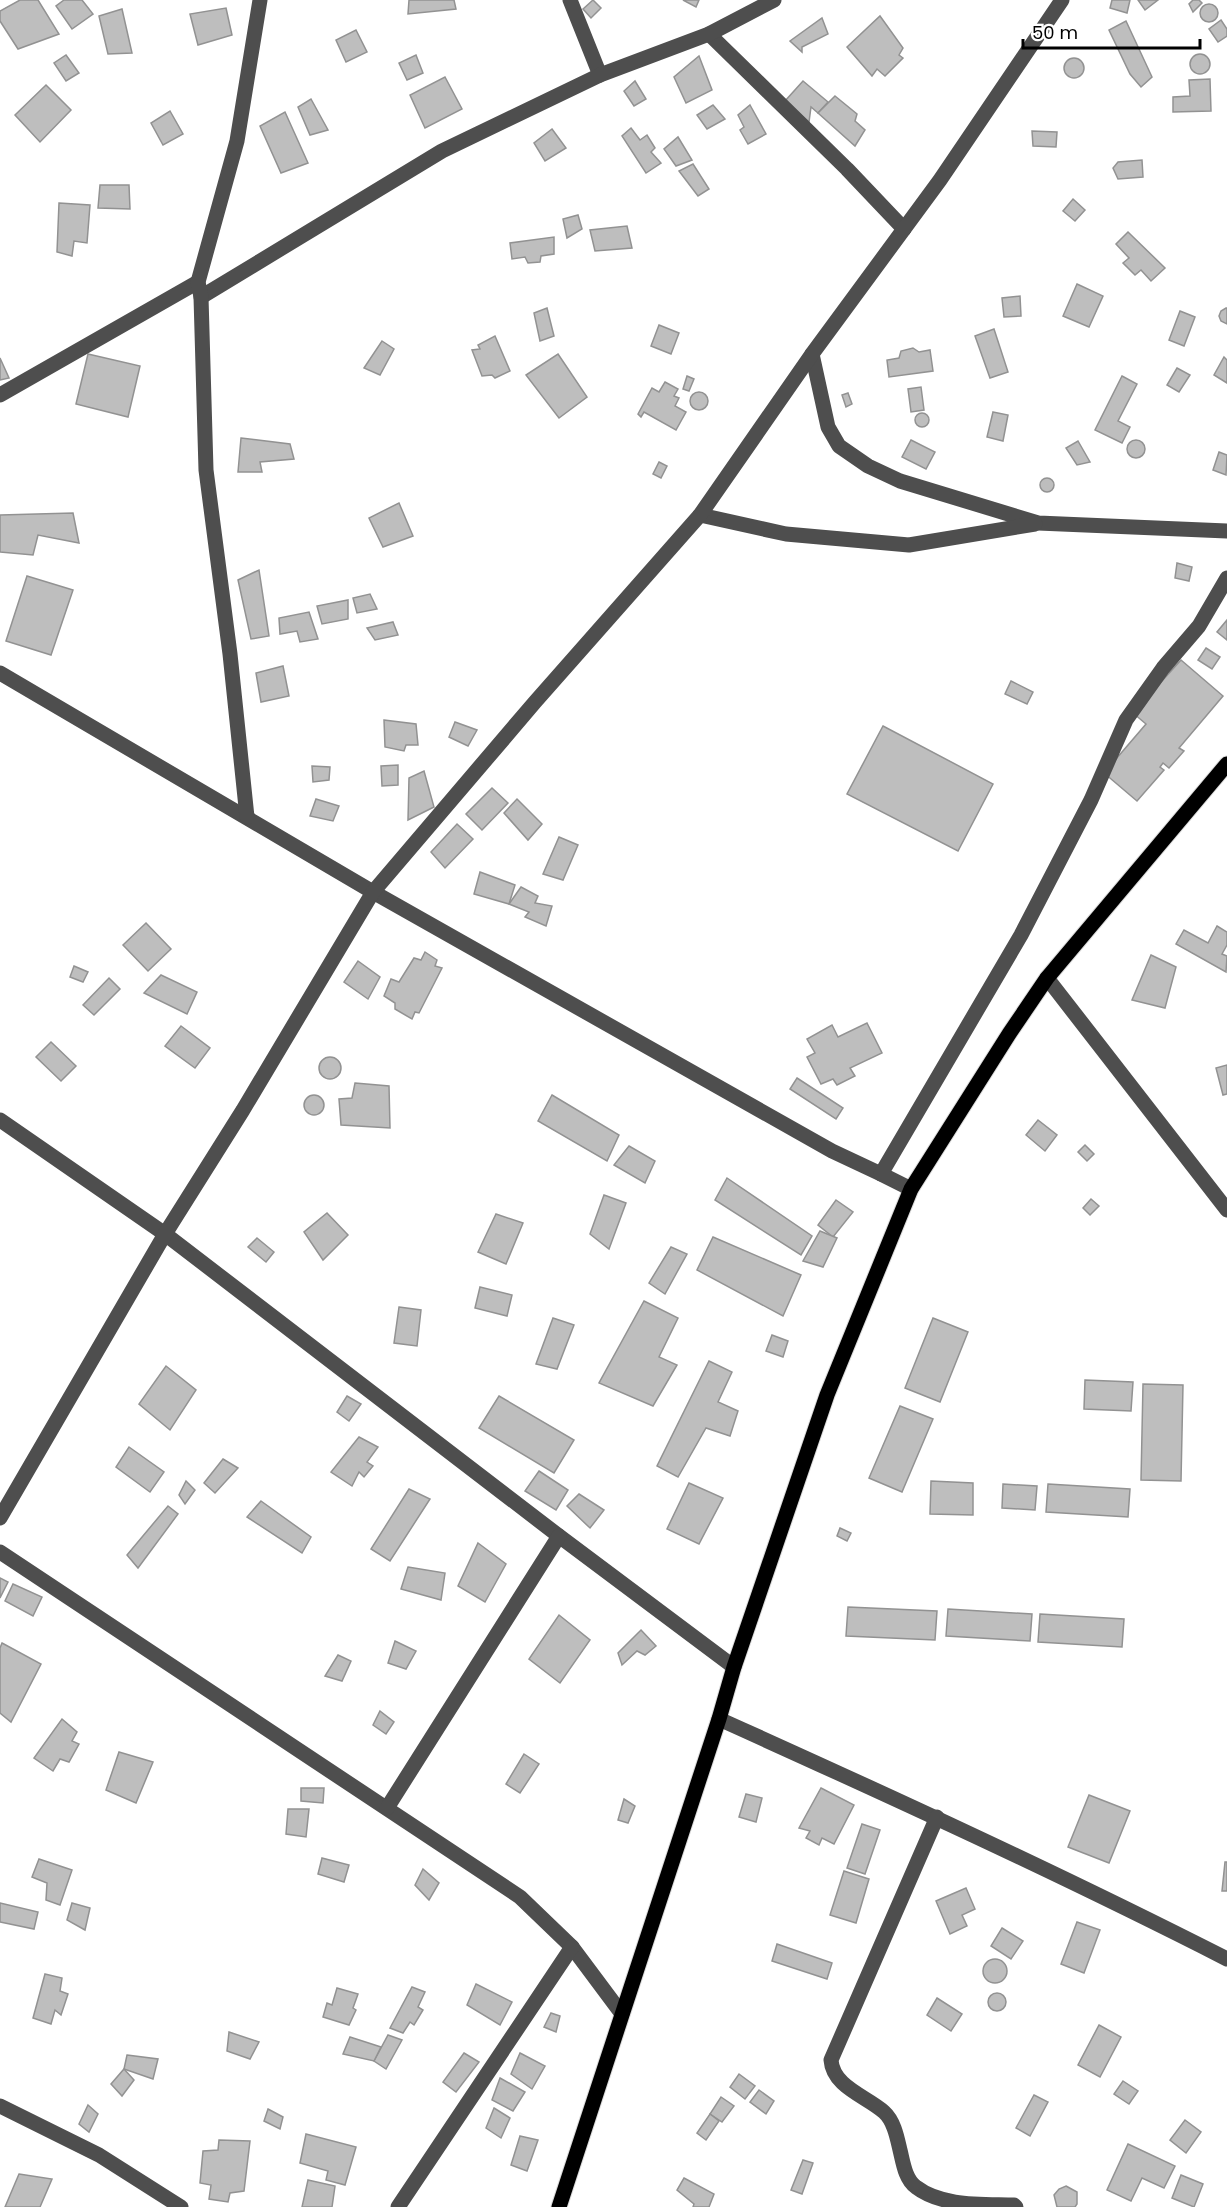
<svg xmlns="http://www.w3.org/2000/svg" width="1227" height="2207" font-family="Poppins,sans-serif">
  <rect width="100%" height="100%" fill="#fff"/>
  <g fill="#bebebe" stroke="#929292" stroke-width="1.5">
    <path d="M20 0H38L59 34 18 49 0 21V11Z"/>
    <path d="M64 0H82L93 14 72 29 56 6Z"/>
    <path d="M409 0H454L456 9 408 14Z"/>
    <path d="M593 0 601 8 591 18 583 9Z"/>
    <path d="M683 0H699L696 7Z"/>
    <path d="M1112 0H1130L1127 13 1110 8Z"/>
    <path d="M1138 0H1158L1145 10Z"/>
    <path d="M1193 0H1199L1202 3 1193 12 1189 4Z"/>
    <circle cx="1209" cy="13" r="9"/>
    <path d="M226 8 232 35 198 45 190 14Z"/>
    <path d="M122 9 132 53 108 54 99 16Z"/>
    <path d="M880 16 903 48 899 55 903 58 885 76 877 69 872 76 847 47Z"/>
    <path d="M822 18 828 34 802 47V52L790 41Z"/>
    <path d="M1221 20 1227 29V36L1218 42 1209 29Z"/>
    <path d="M1126 21 1152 77 1141 87 1130 74 1109 30Z"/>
    <path d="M356 30 367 52 346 62 336 40Z"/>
    <circle cx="1200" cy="64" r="10"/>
    <path d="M66 55 79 73 66 81 54 63Z"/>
    <path d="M416 55 423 73 407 80 399 63Z"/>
    <path d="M699 56 712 90 686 103 674 77Z"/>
    <circle cx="1074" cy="68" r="10"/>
    <path d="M445 77 462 109 425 128 410 95Z"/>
    <path d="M1210 79 1211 111 1173 112V97L1190 96 1189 80Z"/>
    <path d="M635 81 646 99 634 106 624 91Z"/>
    <path d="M803 81 828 102 818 113 811 107 809 122 785 101Z"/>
    <path d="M46 85 71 110 40 142 15 115Z"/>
    <path d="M835 96 857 114 855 121 865 130 855 146 818 113Z"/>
    <path d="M311 99 328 130 310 135 298 107Z"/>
    <path d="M713 105 725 119 707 129 697 115Z"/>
    <path d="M750 105 766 134 748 144 740 130 744 127 738 115Z"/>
    <path d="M170 111 183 134 163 145 151 123Z"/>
    <path d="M285 112 308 163 281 173 260 126Z"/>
    <path d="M631 128 640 140 647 135 655 148 651 152 661 163 646 173 622 136Z"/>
    <path d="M552 129 566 148 545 161 534 143Z"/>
    <path d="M1032 131 1057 132 1056 147 1033 146Z"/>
    <path d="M678 137 692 160 676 166 664 149Z"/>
    <path d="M1142 160 1143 177 1118 179 1113 168 1118 162Z"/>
    <path d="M693 164 709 189 698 196 679 171Z"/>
    <path d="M100 185H129L130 209 98 208Z"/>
    <path d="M1073 199 1085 210 1075 221 1063 211Z"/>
    <path d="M59 203 90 205 87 243 74 241 72 256 57 252Z"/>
    <path d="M578 215 582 229 567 238 563 219Z"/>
    <path d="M627 226 632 248 595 251 590 230Z"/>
    <path d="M1128 232 1165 268 1151 281 1141 270 1135 275 1123 263 1129 258 1116 244Z"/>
    <path d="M554 237V254L541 256 540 262 528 263 525 257 512 259 510 243Z"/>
    <path d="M1077 284 1103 296 1089 327 1063 316Z"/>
    <path d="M1020 296 1021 316 1004 317 1002 298Z"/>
    <path d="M547 308 554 336 540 341 534 313Z"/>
    <path d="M1226 308H1227V324L1221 321 1219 316 1221 311Z"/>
    <path d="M1180 311 1195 317 1184 346 1169 340Z"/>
    <path d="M659 325 679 333 671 354 651 346Z"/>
    <path d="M994 329 1008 372 990 378 975 336Z"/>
    <path d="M495 336 510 371 495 378 492 375 482 376 472 350 480 349 478 345Z"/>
    <path d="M382 341 394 349 380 375 364 368Z"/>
    <path d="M913 348 919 352 930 350 933 371 889 377 887 360 899 358 901 351Z"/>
    <path d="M88 354 140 366 128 417 76 404Z"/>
    <path d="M558 354 587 397 559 418 526 375Z"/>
    <path d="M1224 357 1227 360V383L1214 375Z"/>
    <path d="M0 358 9 378 0 380Z"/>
    <path d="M1177 368 1190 375 1179 392 1167 385Z"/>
    <path d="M687 376 694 379 689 391 683 389Z"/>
    <path d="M1122 376 1137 384 1118 421 1130 427 1122 443 1095 430Z"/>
    <path d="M665 382 678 389 674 396 679 398 675 406 686 412 676 430 644 412 641 417 638 414 652 388 659 392Z"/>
    <path d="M921 387 924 410 911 412 908 389Z"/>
    <circle cx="699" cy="401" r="9"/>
    <path d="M848 393 852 404 846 407 842 395Z"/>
    <path d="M993 412 1008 415 1003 441 987 437Z"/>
    <circle cx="922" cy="420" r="7"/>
    <path d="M241 438 290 444 294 459 260 462 262 472H238Z"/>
    <circle cx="1136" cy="449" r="9"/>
    <path d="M911 440 935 452 926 469 902 457Z"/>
    <path d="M1078 441 1090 462 1077 465 1066 448Z"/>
    <path d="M1219 452 1227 455 1226 475 1213 470Z"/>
    <path d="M659 462 667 466 661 478 653 474Z"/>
    <circle cx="1047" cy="485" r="7"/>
    <path d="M399 503 413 536 383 547 369 518Z"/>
    <path d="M73 513 79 543 38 535 33 555 0 552V515Z"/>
    <path d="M1177 563 1192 567 1189 581 1175 578Z"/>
    <path d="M259 570 269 636 251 639 238 580Z"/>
    <path d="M27 576 73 590 51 655 6 641Z"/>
    <path d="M370 594 377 609 357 613 353 598Z"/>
    <path d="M348 600V619L322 624 317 606Z"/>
    <path d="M309 612 318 639 300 642 297 631 280 634 279 618Z"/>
    <path d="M1227 620V640L1217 632Z"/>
    <path d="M393 622 398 635 375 640 367 628Z"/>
    <path d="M1206 648 1220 657 1212 669 1198 660Z"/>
    <path d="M1181 660 1223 696 1179 748 1184 751 1169 768 1163 763 1160 767 1164 770 1137 801 1104 773 1146 724 1133 713Z"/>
    <path d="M283 666 289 696 261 702 256 673Z"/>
    <path d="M1011 681 1033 692 1027 704 1005 694Z"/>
    <path d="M384 720 416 724 418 745H406L404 751 385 747Z"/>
    <path d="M455 722 477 730 468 746 449 737Z"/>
    <path d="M883 726 993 784 958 851 847 794Z"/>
    <path d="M398 765V785L382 786 381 766Z"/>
    <path d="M312 766 330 767 329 780 313 782Z"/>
    <path d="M424 771 434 807 408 820 409 778Z"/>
    <path d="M492 788 508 803 482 830 466 814Z"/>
    <path d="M316 799 339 806 333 821 310 816Z"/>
    <path d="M517 799 542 824 528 840 504 813Z"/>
    <path d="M457 824 473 839 445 868 431 852Z"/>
    <path d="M559 837 578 845 563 880 543 874Z"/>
    <path d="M480 872 515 885 509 904 474 894Z"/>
    <path d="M521 887 538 896 535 903 552 906 546 926 525 917 529 912 509 904Z"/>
    <path d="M146 923 171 949 148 971 123 945Z"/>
    <path d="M1217 926 1227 932V945L1222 954 1227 956 1226 972 1176 944 1184 930 1208 943Z"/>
    <path d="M425 952 437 960 435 966 442 968 419 1013 415 1012 412 1019 395 1009V1003L384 996 391 979 399 982 414 958 421 960Z"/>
    <path d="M1151 955 1176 967 1165 1008 1132 1000Z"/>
    <path d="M358 961 380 977 368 999 344 982Z"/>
    <path d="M74 966 88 972 83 982 70 977Z"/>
    <path d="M161 975 197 992 187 1014 144 993Z"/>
    <path d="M109 978 120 989 94 1015 83 1005Z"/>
    <path d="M867 1023 882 1053 850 1068 855 1076 837 1085 833 1079 821 1084 807 1057 815 1053 807 1039 832 1025 838 1037Z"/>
    <path d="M181 1026 210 1048 195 1068 165 1046Z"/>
    <path d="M51 1042 76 1066 61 1081 36 1057Z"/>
    <circle cx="330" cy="1068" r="11"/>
    <path d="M1227 1065V1094L1223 1095 1216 1068Z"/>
    <path d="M797 1078 843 1108 836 1119 790 1089Z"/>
    <path d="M355 1083 389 1086 390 1128 341 1125 339 1099 352 1098Z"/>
    <circle cx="314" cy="1105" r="10"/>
    <path d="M552 1095 619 1135 607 1161 538 1121Z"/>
    <path d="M1038 1120 1057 1135 1045 1151 1026 1135Z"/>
    <path d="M1085 1145 1094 1154 1087 1161 1078 1152Z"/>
    <path d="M629 1146 655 1161 645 1183 614 1165Z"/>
    <path d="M727 1178 812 1236 801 1255 715 1200Z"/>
    <path d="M604 1195 626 1203 609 1249 590 1234Z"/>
    <path d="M1091 1199 1099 1206 1090 1215 1083 1208Z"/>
    <path d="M836 1200 853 1212 833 1237 818 1225Z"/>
    <path d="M327 1213 348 1235 323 1260 304 1232Z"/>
    <path d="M496 1214 523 1223 506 1264 478 1252Z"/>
    <path d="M820 1231 837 1238 823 1267 803 1261Z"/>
    <path d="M713 1237 801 1275 783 1316 697 1270Z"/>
    <path d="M257 1238 274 1252 266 1262 248 1247Z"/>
    <path d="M671 1247 687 1254 665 1294 649 1283Z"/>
    <path d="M480 1287 512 1295 507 1316 475 1308Z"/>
    <path d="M644 1301 678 1318 659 1357 677 1365 653 1406 599 1383Z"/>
    <path d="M399 1307 421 1310 417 1346 394 1343Z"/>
    <path d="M553 1318 574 1325 557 1369 536 1364Z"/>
    <path d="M933 1318 968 1332 940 1402 905 1388Z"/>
    <path d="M772 1335 788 1341 783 1357 766 1351Z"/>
    <path d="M709 1361 732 1372 718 1402 738 1411 730 1436 706 1428 678 1477 657 1466Z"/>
    <path d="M166 1366 196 1390 170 1430 139 1404Z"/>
    <path d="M1085 1380 1133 1382 1131 1411 1084 1409Z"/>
    <path d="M1143 1384 1183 1385 1181 1481 1141 1480Z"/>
    <path d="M347 1396 361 1404 349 1421 337 1412Z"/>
    <path d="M499 1396 574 1440 554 1473 479 1428Z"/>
    <path d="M900 1406 933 1419 902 1492 869 1478Z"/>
    <path d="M359 1437 378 1447 367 1462 373 1466 364 1477 359 1472 352 1486 331 1472Z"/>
    <path d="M129 1447 164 1472 150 1492 116 1467Z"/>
    <path d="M223 1459 238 1468 215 1493 204 1483Z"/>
    <path d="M539 1471 568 1490 556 1510 525 1491Z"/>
    <path d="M186 1481 195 1490 185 1504 179 1495Z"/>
    <path d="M931 1481 973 1483V1515L930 1514Z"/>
    <path d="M689 1483 723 1498 699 1544 667 1529Z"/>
    <path d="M1003 1484 1037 1486 1035 1510 1002 1508Z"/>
    <path d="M1048 1484 1130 1489 1128 1517 1046 1512Z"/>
    <path d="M409 1489 430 1499 390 1561 371 1549Z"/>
    <path d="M579 1494 604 1510 590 1528 567 1506Z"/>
    <path d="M261 1501 311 1537 302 1553 247 1517Z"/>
    <path d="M168 1506 178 1514 138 1568 127 1555Z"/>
    <path d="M840 1528 851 1533 847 1541 837 1536Z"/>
    <path d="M478 1543 506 1564 485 1602 458 1586Z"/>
    <path d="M408 1567 445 1573 441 1600 401 1589Z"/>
    <path d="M0 1578 8 1582 0 1598Z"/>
    <path d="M13 1584 42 1597 33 1616 5 1601Z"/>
    <path d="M848 1607 937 1611 935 1640 846 1636Z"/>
    <path d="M948 1609 1032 1614 1030 1641 946 1636Z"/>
    <path d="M1040 1614 1124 1619 1122 1647 1038 1642Z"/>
    <path d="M559 1615 590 1640 560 1683 529 1659Z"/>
    <path d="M641 1630 656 1646 645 1655 637 1651 622 1665 618 1653Z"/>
    <path d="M395 1641 416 1651 406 1669 388 1663Z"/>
    <path d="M2 1643 41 1664 11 1722 0 1713V1648Z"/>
    <path d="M338 1655 351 1661 342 1681 325 1676Z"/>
    <path d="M380 1711 394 1722 386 1734 373 1725Z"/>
    <path d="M62 1719 77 1732 72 1741 79 1744 69 1762 60 1759 53 1771 34 1758Z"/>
    <path d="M119 1752 153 1762 136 1803 106 1790Z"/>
    <path d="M524 1754 539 1764 520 1793 506 1784Z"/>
    <path d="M301 1788H324L323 1803 301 1801Z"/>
    <path d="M821 1788 854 1805 834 1844 822 1838 819 1845 806 1838 810 1831 799 1828Z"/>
    <path d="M746 1794 762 1798 756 1822 739 1817Z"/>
    <path d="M1089 1795 1130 1811 1109 1863 1068 1847Z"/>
    <path d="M624 1799 635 1806 628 1823 618 1820Z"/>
    <path d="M288 1809H309L306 1837 286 1834Z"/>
    <path d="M862 1824 880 1830 865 1874 847 1868Z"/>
    <path d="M322 1858 349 1865 344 1882 318 1874Z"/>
    <path d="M39 1859 72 1870 60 1905 46 1900 47 1883 32 1877Z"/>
    <path d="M1225 1862H1227V1891H1222Z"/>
    <path d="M423 1869 439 1883 429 1900 415 1885Z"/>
    <path d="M844 1871 869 1879 856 1923 830 1915Z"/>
    <path d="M966 1888 975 1909 962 1915 967 1926 950 1934 936 1901Z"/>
    <path d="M0 1903 38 1912 34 1929 0 1922Z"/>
    <path d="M72 1903 90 1908 85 1930 67 1920Z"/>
    <path d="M1077 1922 1100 1930 1084 1973 1061 1964Z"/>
    <path d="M1002 1928 1023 1941 1011 1959 991 1946Z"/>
    <path d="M777 1944 832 1963 827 1979 772 1961Z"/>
    <circle cx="995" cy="1971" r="12"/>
    <path d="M45 1974 62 1978 60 1991 68 1994 61 2015 55 2010 51 2024 33 2018Z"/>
    <path d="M476 1984 512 2002 500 2025 467 2005Z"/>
    <path d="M412 1987 425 1992 418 2007 423 2010 414 2025 410 2022 403 2033 390 2028Z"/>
    <path d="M337 1988 358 1994 353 2008 356 2010 349 2025 323 2017 327 2003 332 2005Z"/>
    <circle cx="997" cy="2002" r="9"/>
    <path d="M937 1998 962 2014 951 2031 927 2015Z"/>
    <path d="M551 2013 560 2016 556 2032 544 2027Z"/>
    <path d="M1099 2025 1121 2037 1100 2077 1078 2065Z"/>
    <path d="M229 2032 259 2042 250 2059 227 2051Z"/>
    <path d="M388 2035 402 2040 386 2069 374 2061Z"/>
    <path d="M350 2037 381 2047 374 2061 343 2054Z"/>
    <path d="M464 2053 479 2062 456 2092 443 2082Z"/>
    <path d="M520 2053 545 2066 532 2089 511 2074Z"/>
    <path d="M127 2055 158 2059 153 2079 124 2069Z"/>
    <path d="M124 2069 134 2080 122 2096 111 2084Z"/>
    <path d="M739 2074 755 2086 745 2099 730 2087Z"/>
    <path d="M500 2078 525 2092 513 2111 492 2100Z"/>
    <path d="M1123 2081 1138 2091 1129 2104 1114 2094Z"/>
    <path d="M759 2090 774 2101 766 2114 750 2102Z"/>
    <path d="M1034 2095 1048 2102 1030 2136 1016 2128Z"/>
    <path d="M721 2097 734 2106 722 2122 710 2114Z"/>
    <path d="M88 2105 98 2114 89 2132 79 2124Z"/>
    <path d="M494 2108 510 2118 501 2138 486 2128Z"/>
    <path d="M268 2109 283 2117 280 2129 264 2121Z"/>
    <path d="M710 2114 719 2121 706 2140 697 2133Z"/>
    <path d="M1185 2120 1201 2132 1186 2153 1170 2140Z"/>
    <path d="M306 2134 356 2147 345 2185 326 2180 328 2171 300 2163Z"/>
    <path d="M520 2136 538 2140 527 2171 511 2165Z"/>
    <path d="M219 2140 250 2141 244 2191 230 2193 228 2202 209 2199 211 2185 200 2183 203 2151 218 2150Z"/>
    <path d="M1128 2144 1175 2166 1164 2188 1142 2178 1131 2201 1107 2190Z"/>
    <path d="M803 2160 813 2163 802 2194 791 2190Z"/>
    <path d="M19 2174 52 2179 40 2207H5Z"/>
    <path d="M1181 2175 1203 2184 1194 2207 1172 2198Z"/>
    <path d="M684 2178 714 2194 709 2207H693L694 2204 677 2190Z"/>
    <path d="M308 2180 335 2186 332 2207H302Z"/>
    <path d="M1066 2186 1077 2192V2204L1075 2207H1057L1054 2195 1059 2189Z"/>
  </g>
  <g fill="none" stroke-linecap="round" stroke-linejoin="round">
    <defs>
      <path id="major" d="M559 2207 719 1719 734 1667 827 1395 911 1189 1009 1034 1047 978 1227 764"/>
    </defs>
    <use href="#major" stroke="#dbdbdb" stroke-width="17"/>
    <g stroke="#4e4e4e" stroke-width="15">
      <path d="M570 0 600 75"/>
      <path d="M709 34 847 169 904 229"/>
      <path d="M201 297 442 151 600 75 709 34 774 0"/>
      <path d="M812 354 828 427 839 446 868 466 900 481 1038 523 1227 531"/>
      <path d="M0 395 198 282"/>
      <path d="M700 515 786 534 909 545 1035 524"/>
      <path d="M0 673 373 892 832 1151 881 1174"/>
      <path d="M247 817 230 654 206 470 201 297 198 282 237 141 260 0"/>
      <path d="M1047 978 1227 1210"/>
      <path d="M0 1120 165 1234 559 1536 734 1667"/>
      <path d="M911 1189 881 1174 1021 935 1091 800 1126 720 1163 668 1199 626 1227 578"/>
      <path d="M0 1518 165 1234 243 1110 373 892 535 702 700 515 812 354 940 180 1062 0"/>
      <path d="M0 1552 520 1897 572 1947 622 2014"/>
      <path d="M719 1719C890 1796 1060 1874 1227 1959"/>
      <path d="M387 1808 559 1536"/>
      <path d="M937 1817 831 2060C833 2087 866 2096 884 2112 894 2121 897 2137 900 2150 903 2162 905 2179 916 2187 942 2207 982 2204 1014 2205L1016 2207"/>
      <path d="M0 2106 99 2155 181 2207"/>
      <path d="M398 2207 572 1947"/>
    </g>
    <use href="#major" stroke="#000" stroke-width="15"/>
  </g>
  <path d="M1023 39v9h177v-9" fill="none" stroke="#000000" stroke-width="3"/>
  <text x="1032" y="39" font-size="18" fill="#000000" stroke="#ffffff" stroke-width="4.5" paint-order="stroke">50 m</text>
</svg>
